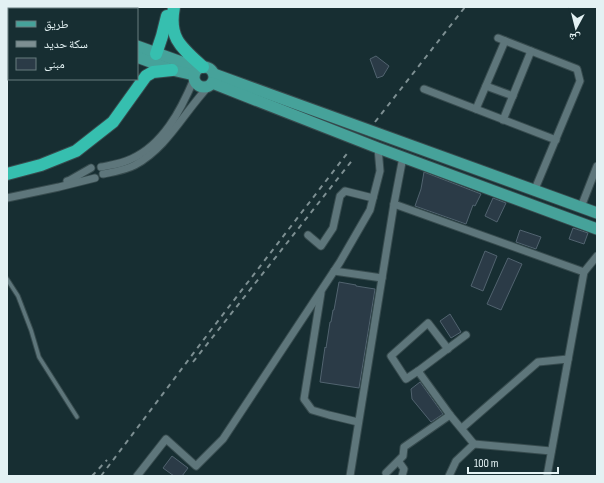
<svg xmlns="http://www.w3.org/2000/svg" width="604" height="483" font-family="'Sofia Sans Condensed','Noto Naskh Arabic',sans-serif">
  <rect width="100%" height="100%" fill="#172e32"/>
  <g fill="#2b3b47" stroke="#51636f">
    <path d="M376 56 389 66 383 76 377 78 370 59Z"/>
    <path d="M424 172 481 194 475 206 473 205 466 224 415 206 421 189Z"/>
    <path d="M493 198 506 203 497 222 485 216Z"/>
    <path d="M573 228 588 233 584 244 569 239Z"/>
    <path d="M520 230 541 237 536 249 516 242Z"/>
    <path d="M485 251 497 256 483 291 471 286Z"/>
    <path d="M508 258 522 264 501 310 487 304Z"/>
    <path d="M339 282 356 285V286L375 289 359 388 320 382 325 347 326 348 330 322H331L333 310H334Z"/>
    <path d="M450 314 461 332 451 338 440 321Z"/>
    <path d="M420 382 443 414 431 422 412 399 411 389Z"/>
    <path d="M172 456 188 468 182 476H174L163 468Z"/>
  </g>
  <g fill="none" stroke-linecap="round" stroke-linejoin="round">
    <defs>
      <path id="lane" d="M7 279 18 296 31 330 39 357 77 417"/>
      <g id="street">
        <path d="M498 38 577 69 580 81 535 189"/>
        <path d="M486 86 513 96"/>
        <path d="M424 89 556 140"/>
        <path d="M476 109 505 41"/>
        <path d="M503 120 531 51"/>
        <path d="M101 167C111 165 121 164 131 159 163 145 181 110 194 79"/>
        <path d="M103 174C113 172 126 170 135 165 168 147 184 112 209 86"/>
        <path d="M67 181 70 180 91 168"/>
        <path d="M7 198 59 187 95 178"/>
        <path d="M394 204 584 272"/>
        <path d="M581 207 597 166"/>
        <path d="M308 235 321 246 333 228 340 196 345 191 373 198"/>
        <path d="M334 271 382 278"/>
        <path d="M321 293 304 399 312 410 329 415 358 422"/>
        <path d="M466 335 418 371 450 415 474 444"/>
        <path d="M418 371 406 379 391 356 428 323 448 349"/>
        <path d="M462 428 538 362 568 359"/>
        <path d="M399 462 404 469 402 476"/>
        <path d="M386 473 403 456 404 447 450 415"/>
        <path d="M137 476 166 439 196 466 223 439 340 262 370 210 380 171 378 148"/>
        <path d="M350 476 394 204 403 157"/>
        <path d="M449 476 456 461 474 444 551 451"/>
        <path d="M547 476 584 272 597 256"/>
      </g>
      <g id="primary">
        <path d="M137 46 198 68"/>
        <path d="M137 57 172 70 194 75"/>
        <circle cx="204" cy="77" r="10"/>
        <path d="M214 74 597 213"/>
        <path d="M212 83 378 148 597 229"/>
      </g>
      <g id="highway">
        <path d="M174 7C168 38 181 47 203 67"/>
        <path d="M7 24 9 22"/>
        <path d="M7 47 9 45"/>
        <path d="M156 54 162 36 167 16"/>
        <path d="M7 174 41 165 76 151 113 122 146 76 153 72 172 70"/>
      </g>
    </defs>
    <use href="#lane" stroke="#374b4e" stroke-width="5.5"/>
    <use href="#street" stroke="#374b4e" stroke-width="9"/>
    <use href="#primary" stroke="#374b4e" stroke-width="13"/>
    <use href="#highway" stroke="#374b4e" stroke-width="14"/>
    <use href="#lane" stroke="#5e767b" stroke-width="3.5"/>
    <use href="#street" stroke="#5e767b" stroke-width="7"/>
    <use href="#primary" stroke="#46a29a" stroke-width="11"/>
    <use href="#highway" stroke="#36bfaf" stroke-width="12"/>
    <g stroke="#7d8f92" stroke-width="2" stroke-dasharray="5 5" stroke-linecap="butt">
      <path d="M375 122 465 7"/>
      <path d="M193 362 354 158"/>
      <path d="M92 476 107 460"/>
      <path d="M101 476 211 330 349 151"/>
    </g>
    <defs>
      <g id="primary-bridge">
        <path d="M22 7 26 9"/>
        <path d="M40 7 44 9"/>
      </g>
    </defs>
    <use href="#primary-bridge" stroke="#374b4e" stroke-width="13" stroke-linecap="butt"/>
    <use href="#primary-bridge" stroke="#46a29a" stroke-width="11"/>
  </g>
  <rect width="604" height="483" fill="none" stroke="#e3f1f3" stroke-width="16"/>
  <rect x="8" y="8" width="130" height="72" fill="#172e32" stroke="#697c7f"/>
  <rect x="16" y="21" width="20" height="6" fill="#46a29a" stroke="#697c7f"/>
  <text x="44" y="28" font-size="12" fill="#e3f1f3">طريق</text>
  <rect x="16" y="41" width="20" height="6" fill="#7d8f92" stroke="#697c7f"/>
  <text x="44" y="48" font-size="12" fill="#e3f1f3">سكة حديد</text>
  <rect x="16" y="58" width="20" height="12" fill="#2b3b47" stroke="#697c7f"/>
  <text x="44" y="68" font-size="12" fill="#e3f1f3">مبنى</text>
  <g transform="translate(576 28) rotate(187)" stroke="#172e32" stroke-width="3" paint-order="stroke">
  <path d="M0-3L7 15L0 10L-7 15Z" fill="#e3f1f3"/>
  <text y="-6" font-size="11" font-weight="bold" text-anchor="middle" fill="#e3f1f3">ش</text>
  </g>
  <path d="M468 467v6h90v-6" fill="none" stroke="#e3f1f3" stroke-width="2"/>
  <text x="474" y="467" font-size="12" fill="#e3f1f3" stroke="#172e32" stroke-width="3" paint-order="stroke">100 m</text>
</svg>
